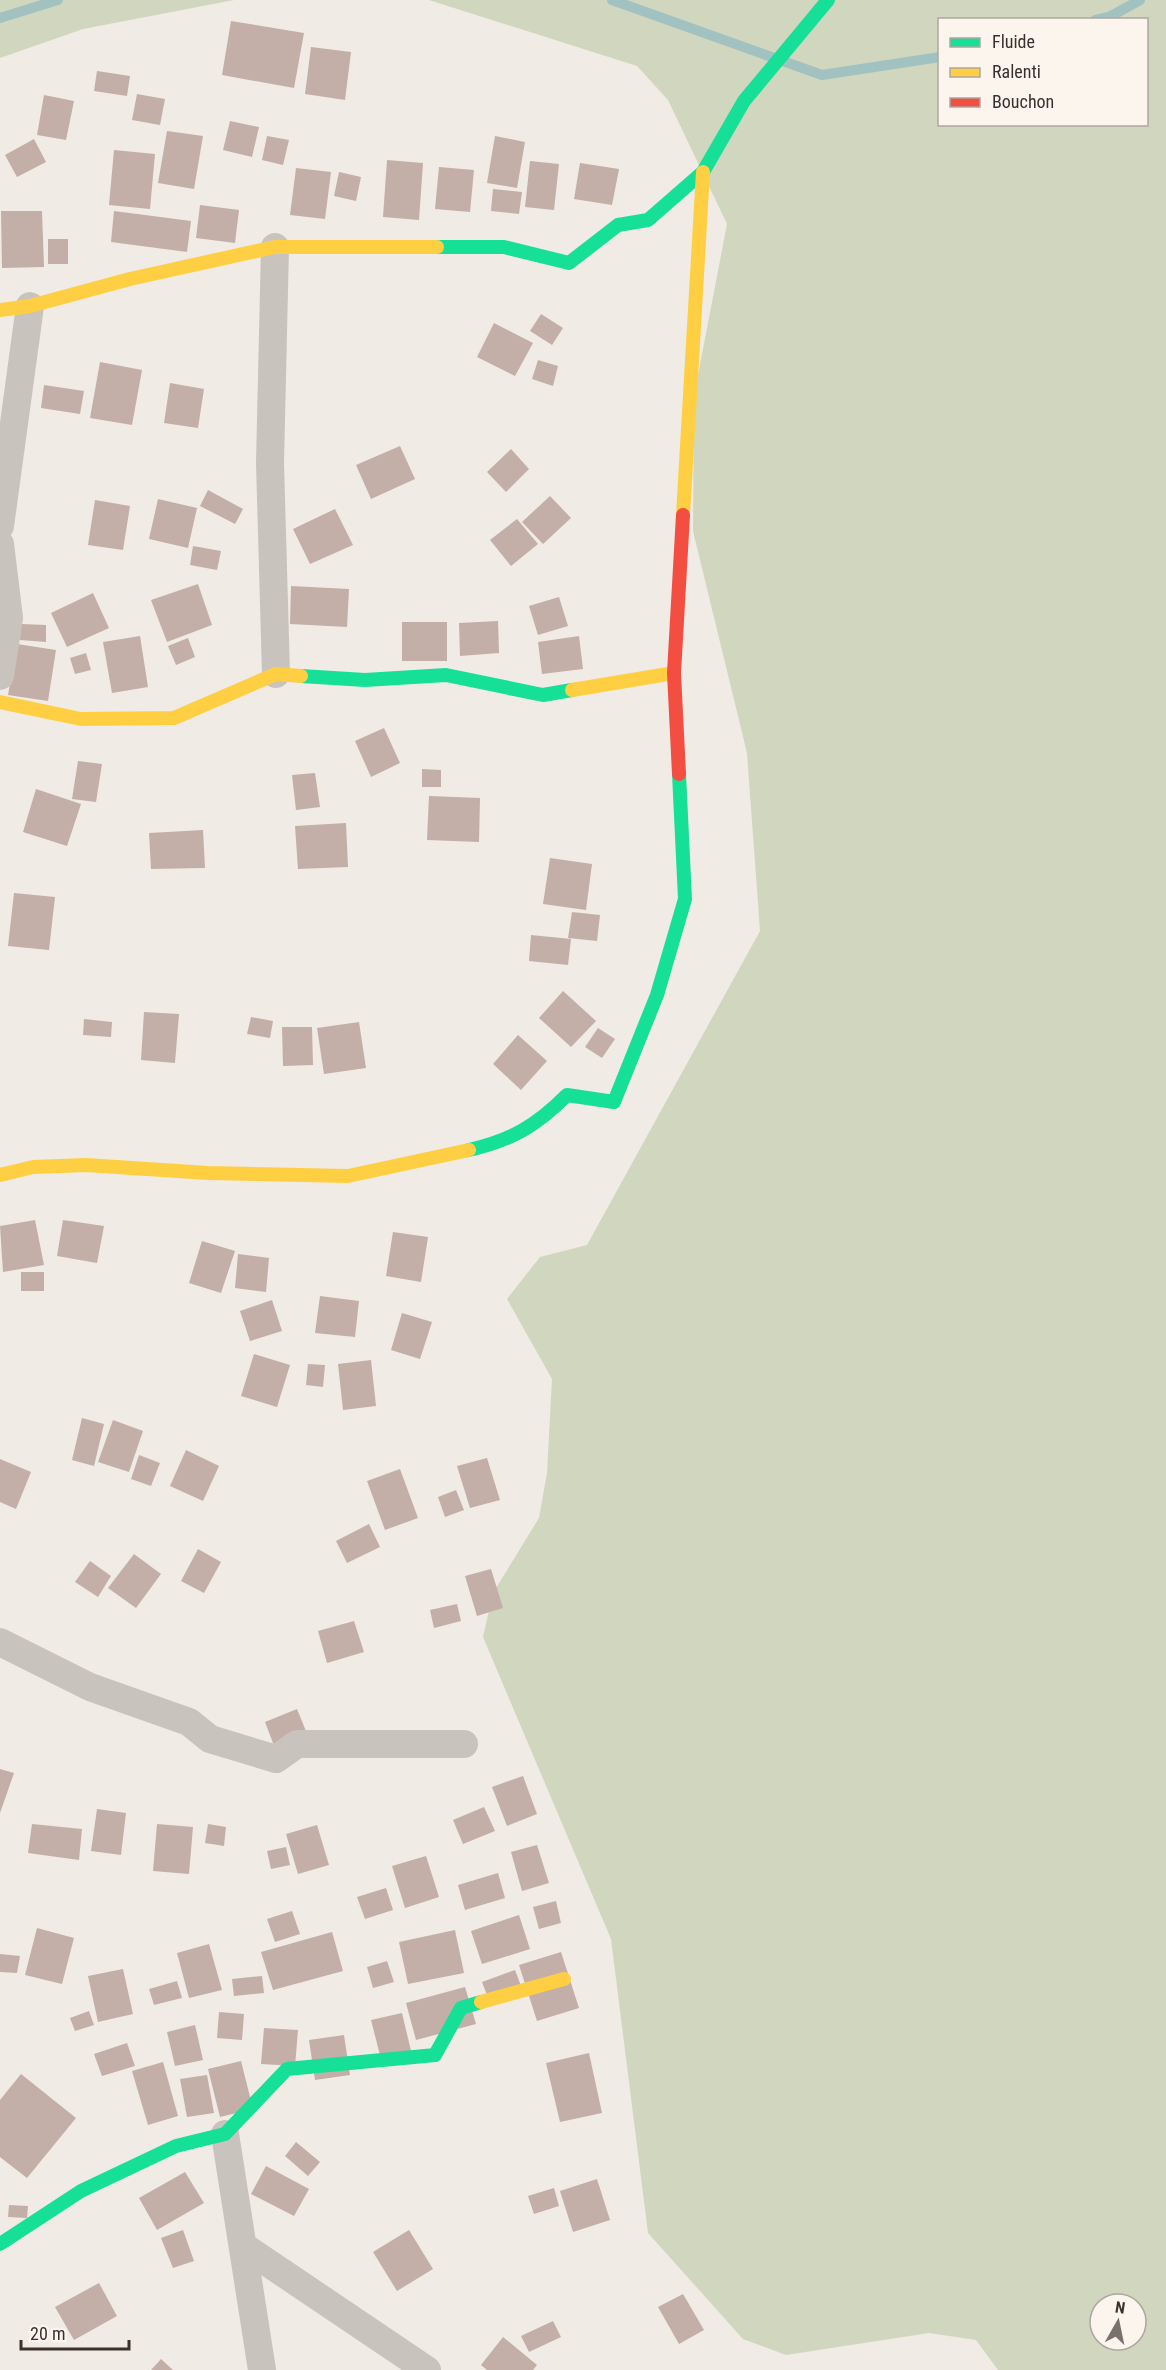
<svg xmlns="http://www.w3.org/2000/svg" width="1166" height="2370" font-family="'Roboto Condensed',sans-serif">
  <rect width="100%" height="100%" fill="#f0ebe5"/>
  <g fill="#d1d6bf" fill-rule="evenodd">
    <path d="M0 0H234L83 29 0 58Z"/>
    <path d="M429 0H1166V2370H998L976 2340 929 2333 786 2355 743 2339 648 2233 611 1939 483 1637 493 1593 539 1518 547 1473 552 1379 507 1299 540 1257 587 1245 760 931 747 753 693 531 694 396 727 224 668 100 637 66ZM940 20H1146V124H940ZM1100 2304H1136V2340H1100Z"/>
  </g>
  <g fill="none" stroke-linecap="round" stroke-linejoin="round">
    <g stroke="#a1c2c1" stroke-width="10">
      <path d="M612 0 822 75 940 57"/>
      <path d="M0 18 58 0"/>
      <path d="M1095 20 1111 16 1140 0"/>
    </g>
  </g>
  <g fill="#c3afa7">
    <path d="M231 21 304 33 294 88 222 75Z"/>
    <path d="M311 47 351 52 345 100 305 94Z"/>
    <path d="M97 71 130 76 127 96 94 91Z"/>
    <path d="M137 94 165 99 160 125 132 120Z"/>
    <path d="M44 95 74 101 66 140 37 135Z"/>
    <path d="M230 121 259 127 252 157 223 150Z"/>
    <path d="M167 131 203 136 194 189 158 183Z"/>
    <path d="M267 136 289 140 283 165 262 160Z"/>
    <path d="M495 136 525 142 517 188 487 183Z"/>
    <path d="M34 139 46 162 17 177 5 155Z"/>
    <path d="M114 150 155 154 150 209 109 205Z"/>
    <path d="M387 160 423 163 419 220 383 217Z"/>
    <path d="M530 161 559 164 554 210 525 207Z"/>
    <path d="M580 163 619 169 612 205 574 199Z"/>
    <path d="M439 167 474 170 470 212 435 209Z"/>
    <path d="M296 168 331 172 325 219 290 215Z"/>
    <path d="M339 172 361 177 356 201 334 196Z"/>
    <path d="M493 189 522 192 519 214 491 211Z"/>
    <path d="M200 205 239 210 235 243 196 238Z"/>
    <path d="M1 211H42L44 267 2 268Z"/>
    <path d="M114 211 191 221 187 252 111 242Z"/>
    <rect x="48" y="239" width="20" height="25"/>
    <path d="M541 314 563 328 552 345 530 331Z"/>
    <path d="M494 323 533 343 515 376 477 357Z"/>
    <path d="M538 360 558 366 553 386 532 379Z"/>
    <path d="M100 362 142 370 132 425 90 418Z"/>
    <path d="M170 383 204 389 198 428 164 423Z"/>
    <path d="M44 385 84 391 80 414 41 408Z"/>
    <path d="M400 446 415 479 371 499 356 465Z"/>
    <path d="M511 449 529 469 506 492 487 472Z"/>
    <path d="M208 490 243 509 235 524 200 506Z"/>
    <path d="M550 496 571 518 543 544 522 522Z"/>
    <path d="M158 499 197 508 188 548 149 539Z"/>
    <path d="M95 500 130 506 123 550 88 545Z"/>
    <path d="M335 509 353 545 310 564 293 529Z"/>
    <path d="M517 519 538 544 511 566 490 540Z"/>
    <path d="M193 546 221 551 217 570 190 565Z"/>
    <path d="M198 584 212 625 167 642 151 600Z"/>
    <path d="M291 586 349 589 347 627 290 624Z"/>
    <path d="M93 593 109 628 67 647 51 613Z"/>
    <path d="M559 597 568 626 538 635 529 606Z"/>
    <path d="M498 621 499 653 460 656 459 623Z"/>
    <rect x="402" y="622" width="45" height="39"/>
    <path d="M21 624 46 625V642L20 640Z"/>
    <path d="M140 636 148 687 112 693 103 642Z"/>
    <path d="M579 636 583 669 542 674 538 642Z"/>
    <path d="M188 638 195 657 176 665 168 646Z"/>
    <path d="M17 644 56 650 48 701 8 695Z"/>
    <path d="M86 653 91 670 75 674 70 658Z"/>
    <path d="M384 728 400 763 371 777 355 741Z"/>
    <path d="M78 761 102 764 96 802 72 799Z"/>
    <path d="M422 769 441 770V787H422Z"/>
    <path d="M315 773 320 807 296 810 292 775Z"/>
    <path d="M36 789 81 804 67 846 23 832Z"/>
    <path d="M429 796 480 798 479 842 427 840Z"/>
    <path d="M346 823 348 867 298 869 295 826Z"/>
    <path d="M203 830 205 868 151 869 149 833Z"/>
    <path d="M550 858 592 864 586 910 543 904Z"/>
    <path d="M14 893 55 897 49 950 8 946Z"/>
    <path d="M572 912 600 915 597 941 568 938Z"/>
    <path d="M531 935 571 939 568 965 529 961Z"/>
    <path d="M563 991 596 1021 571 1047 539 1018Z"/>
    <path d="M144 1012 179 1014 175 1063 141 1060Z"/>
    <path d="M251 1017 273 1021 270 1038 247 1034Z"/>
    <path d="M84 1019 112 1022 111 1037 83 1035Z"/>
    <path d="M359 1022 366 1068 324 1074 317 1028Z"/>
    <path d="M282 1027H312L313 1065 283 1066Z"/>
    <path d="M598 1028 615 1039 602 1058 585 1047Z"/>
    <path d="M518 1035 547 1061 521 1090 493 1064Z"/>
    <path d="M35 1220 44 1265 3 1272 0 1226Z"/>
    <path d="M63 1220 104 1226 97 1263 57 1256Z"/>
    <path d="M393 1232 428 1237 421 1282 386 1276Z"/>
    <path d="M202 1241 235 1251 221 1293 189 1283Z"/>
    <path d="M238 1254 269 1258 266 1292 235 1288Z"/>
    <rect x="21" y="1272" width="23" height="19"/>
    <path d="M320 1296 359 1301 355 1337 315 1333Z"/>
    <path d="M272 1300 282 1331 250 1341 240 1311Z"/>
    <path d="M402 1313 432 1322 420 1359 391 1350Z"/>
    <path d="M254 1354 290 1365 277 1407 241 1396Z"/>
    <path d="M371 1360 376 1406 343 1410 338 1364Z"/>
    <path d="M308 1364 325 1365 323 1387 306 1385Z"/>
    <path d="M82 1418 104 1424 94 1466 72 1460Z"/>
    <path d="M113 1420 143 1431 129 1472 98 1462Z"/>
    <path d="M186 1450 219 1466 203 1501 170 1486Z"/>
    <path d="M139 1455 160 1463 151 1486 131 1479Z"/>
    <path d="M487 1458 500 1500 470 1508 457 1466Z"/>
    <path d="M0 1459 31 1472 16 1509 0 1502Z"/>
    <path d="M400 1469 418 1518 385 1530 367 1481Z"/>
    <path d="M456 1490 464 1510 445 1517 438 1497Z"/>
    <path d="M369 1524 380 1547 347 1563 336 1541Z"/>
    <path d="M198 1549 221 1562 204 1593 181 1581Z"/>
    <path d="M134 1554 161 1574 136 1608 108 1588Z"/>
    <path d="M90 1561 111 1576 98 1597 75 1582Z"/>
    <path d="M491 1569 503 1608 477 1616 465 1576Z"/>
    <path d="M457 1604 461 1621 434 1628 430 1610Z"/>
    <path d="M354 1621 364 1652 327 1663 318 1631Z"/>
    <path d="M297 1709 314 1751 281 1764 265 1722Z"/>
    <path d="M0 1769 14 1773 0 1813Z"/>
    <path d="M523 1776 537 1814 507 1826 492 1787Z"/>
    <path d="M484 1807 495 1831 463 1844 453 1820Z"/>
    <path d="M97 1809 126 1813 121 1855 91 1851Z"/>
    <path d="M32 1824 82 1829 79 1860 28 1853Z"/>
    <path d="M157 1824 193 1827 189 1874 153 1871Z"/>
    <path d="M208 1824 226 1827 224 1846 205 1843Z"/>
    <path d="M317 1825 329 1865 298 1874 286 1834Z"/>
    <path d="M537 1845 549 1883 522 1891 511 1852Z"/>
    <path d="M286 1847 290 1865 271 1869 267 1851Z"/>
    <path d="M426 1856 439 1897 405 1908 392 1866Z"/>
    <path d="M498 1873 505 1898 465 1910 458 1885Z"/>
    <path d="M386 1888 393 1910 365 1919 357 1897Z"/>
    <path d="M556 1901 561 1923 539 1929 533 1907Z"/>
    <path d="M292 1911 300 1934 275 1942 267 1919Z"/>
    <path d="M519 1915 530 1949 482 1964 471 1931Z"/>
    <path d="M37 1928 74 1938 62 1984 25 1975Z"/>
    <path d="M455 1930 464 1973 408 1984 399 1942Z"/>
    <path d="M332 1932 343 1971 273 1990 261 1952Z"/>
    <path d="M209 1944 222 1990 189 1998 177 1953Z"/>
    <path d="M561 1952 579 2008 537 2021 519 1965Z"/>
    <path d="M0 1954 20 1956 17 1973 0 1972Z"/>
    <path d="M387 1961 394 1982 373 1988 367 1967Z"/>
    <path d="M123 1969 133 2014 98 2022 88 1976Z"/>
    <path d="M515 1970 523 1991 490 2003 482 1982Z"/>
    <path d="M262 1976 264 1993 234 1996 232 1979Z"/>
    <path d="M177 1981 182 1998 154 2005 149 1989Z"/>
    <path d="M465 1987 476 2024 416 2040 406 2003Z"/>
    <path d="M89 2011 94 2025 75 2031 70 2018Z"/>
    <path d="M219 2012 244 2014 242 2040 217 2038Z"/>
    <path d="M402 2013 412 2055 382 2063 371 2020Z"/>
    <path d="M195 2025 203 2060 175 2066 167 2032Z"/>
    <path d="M264 2028 298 2030 295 2066 261 2064Z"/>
    <path d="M344 2035 350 2075 315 2080 309 2040Z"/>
    <path d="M127 2043 135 2066 102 2076 94 2054Z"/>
    <path d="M589 2053 602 2113 560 2122 546 2063Z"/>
    <path d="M241 2061 253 2109 220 2117 208 2069Z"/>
    <path d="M163 2062 178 2116 148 2125 132 2071Z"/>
    <path d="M21 2074 76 2118 27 2178 0 2157V2100Z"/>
    <path d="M207 2075 214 2113 187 2117 180 2079Z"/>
    <path d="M296 2142 320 2162 308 2176 285 2156Z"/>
    <path d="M266 2166 309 2189 294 2216 251 2194Z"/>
    <path d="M185 2172 204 2203 157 2230 139 2198Z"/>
    <path d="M597 2179 610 2220 573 2232 560 2191Z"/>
    <path d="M554 2188 559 2206 534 2214 528 2196Z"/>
    <path d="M9 2205 28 2206 27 2218 8 2217Z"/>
    <path d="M183 2230 194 2261 173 2268 161 2238Z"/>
    <path d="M409 2230 433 2269 397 2291 373 2252Z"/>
    <path d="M99 2283 117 2316 74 2340 55 2307Z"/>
    <path d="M683 2294 704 2330 679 2344 658 2307Z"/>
    <path d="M553 2321 561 2337 529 2352 521 2336Z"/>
    <path d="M503 2337 537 2365 533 2370H487L481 2365Z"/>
    <path d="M161 2359 173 2370H151Z"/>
  </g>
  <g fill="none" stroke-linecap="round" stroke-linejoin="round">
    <g stroke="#c9c3be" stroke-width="28">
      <path d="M275 247 270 463 276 674"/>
      <path d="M0 526 30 306"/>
      <path d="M0 544 9 618 0 676"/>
      <path d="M0 1642 90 1687 189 1722 210 1739 276 1759 297 1744H464"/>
      <path d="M225 2134 262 2370"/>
      <path d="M243 2246 427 2370"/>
    </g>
    <g stroke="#16e098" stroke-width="14">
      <path d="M437 247H504L569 263 618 225 648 220 703 172 744 101 828 0"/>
      <path d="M301 676 365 680 446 675 543 695 572 690"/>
      <path d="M469 1150C512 1140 536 1126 567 1095L614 1102 657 995 685 899 679 774"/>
      <path d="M0 2244 81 2191 176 2146 225 2134 287 2069 435 2055 461 2008 481 2002"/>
    </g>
    <g stroke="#ffcf43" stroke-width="14">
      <path d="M0 310 30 306 130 279 275 247H437"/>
      <path d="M683 515 703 172"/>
      <path d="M572 690 674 673"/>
      <path d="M0 702 81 719 174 718 276 674 301 676"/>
      <path d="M0 1175 33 1167 86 1165 208 1173 348 1176 469 1150"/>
      <path d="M481 2002 564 1979"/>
    </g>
    <path stroke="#f24e42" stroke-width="14" d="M679 774 674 673 683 515"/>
  </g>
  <rect x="938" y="18" width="210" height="108" fill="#fbf5ee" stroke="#aea6a0" stroke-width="1.5"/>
  <rect x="950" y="38" width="30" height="9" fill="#16e098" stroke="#aea6a0" stroke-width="1.5"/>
  <text x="992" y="48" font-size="18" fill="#3b302b">Fluide</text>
  <rect x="950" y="68" width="30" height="9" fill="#ffcf43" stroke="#aea6a0" stroke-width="1.5"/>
  <text x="992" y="78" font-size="18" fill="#3b302b">Ralenti</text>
  <rect x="950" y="98" width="30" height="9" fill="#f24e42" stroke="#aea6a0" stroke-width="1.5"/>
  <text x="992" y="108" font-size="18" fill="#3b302b">Bouchon</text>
  <g transform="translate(1118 2322) rotate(9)"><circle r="28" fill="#fbf5ee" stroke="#aea6a0" stroke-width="1.5"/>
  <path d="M0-4.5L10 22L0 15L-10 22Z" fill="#7a716c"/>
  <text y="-9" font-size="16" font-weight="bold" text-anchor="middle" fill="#3b302b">N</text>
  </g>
  <path d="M21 2340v9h108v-9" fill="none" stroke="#3b302b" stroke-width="3"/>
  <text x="30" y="2340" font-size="18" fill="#3b302b" stroke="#fbf5ee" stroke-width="4.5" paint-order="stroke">20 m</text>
</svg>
